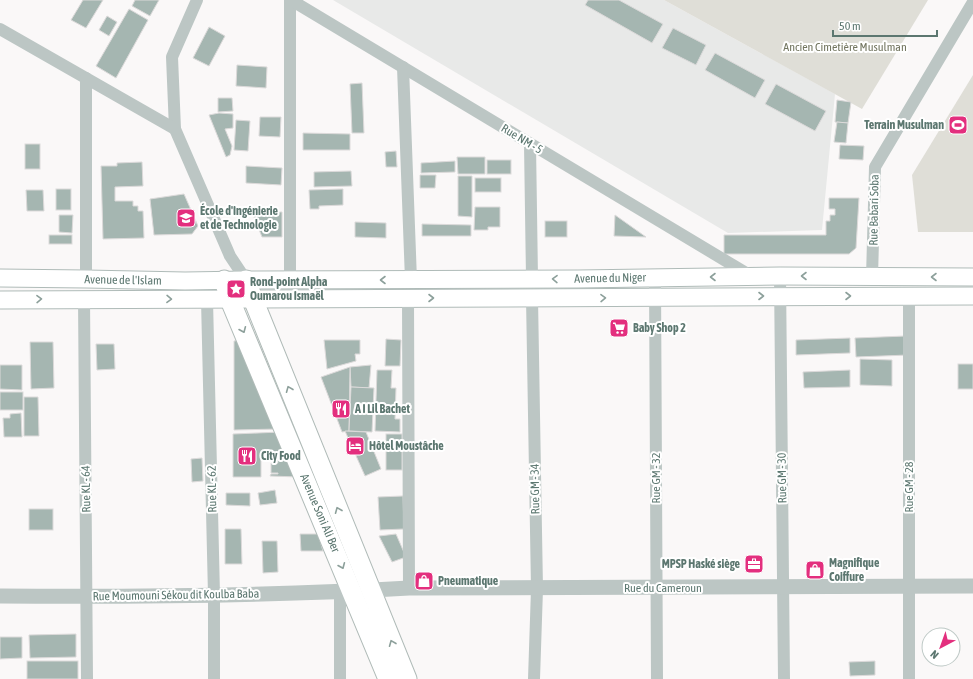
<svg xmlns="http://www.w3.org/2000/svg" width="973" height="679" font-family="'Asap Condensed',sans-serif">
  <rect width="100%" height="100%" fill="#faf8f8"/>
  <path fill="#e8e9e8" d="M333 0H664L835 94 822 230 728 233Z"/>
  <g fill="#dfded7">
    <path d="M664 0H928L862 109Z"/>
    <path d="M973 75V232H918L912 175Z"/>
  </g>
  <g fill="#a5b6b1" stroke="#dcdada">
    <path d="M83 0H103L86 28 71 20Z"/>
    <path d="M135 0H159L150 16 132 6Z"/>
    <path d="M588 0H619L663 24 652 43 585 5Z"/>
    <path d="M129 9 148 20 116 78 96 66Z"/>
    <path d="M107 16 117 22 109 36 99 30Z"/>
    <path d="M209 27 225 36 209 66 193 58Z"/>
    <path d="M673 28 706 45 696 65 662 48Z"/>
    <path d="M715 53 765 80 755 98 705 70Z"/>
    <path d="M237 65 267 67 266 88 236 86Z"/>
    <path d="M362 83 364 133H352L350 84Z"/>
    <path d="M776 84 826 111 815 131 765 104Z"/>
    <path d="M218 98H232L233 111 218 112Z"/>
    <path d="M837 100 851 102 848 123 835 122Z"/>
    <path d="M219 113 233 114V128L225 129 232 146 230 155 226 157 209 115Z"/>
    <path d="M260 117H281L280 137 259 136Z"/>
    <path d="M236 120 250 121 248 151 234 150Z"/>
    <path d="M837 122 848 123 846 143 834 142Z"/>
    <path d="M303 133 350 134V150H303Z"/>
    <rect x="25" y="144" width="15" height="25"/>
    <path d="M840 145 864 146 863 160 839 159Z"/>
    <path d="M396 151 397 167H386L385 152Z"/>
    <path d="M457 157H485V174H458Z"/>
    <rect x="487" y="160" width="24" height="14"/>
    <path d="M455 161V172L421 173V163Z"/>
    <path d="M142 162 143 186 115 187V201H133V206H138V211H143L144 238 103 239 101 166H117V163Z"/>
    <path d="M246 166 282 168 281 185 246 183Z"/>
    <path d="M351 171 352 186 314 187V172Z"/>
    <path d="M420 175H436L435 188H420Z"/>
    <path d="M458 176H472V217L458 216Z"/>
    <rect x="475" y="178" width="26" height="14"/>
    <rect x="56" y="189" width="15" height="21"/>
    <path d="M343 189V205L319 206V209H310L309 190Z"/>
    <path d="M26 190H43L44 211H27Z"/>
    <path d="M184 194 198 226 192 234 154 235 150 199Z"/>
    <path d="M829 198H859L856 248 849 254H724V235H826V221H830V215H835V209H829Z"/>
    <path d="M475 207H500V227H488V230H474Z"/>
    <path d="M252 212H282V237H262Z"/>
    <path d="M59 215H73L72 233 59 232Z"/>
    <path d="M615 215 646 237 614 236Z"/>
    <rect x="545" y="221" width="22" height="16"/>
    <path d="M355 222 386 223V238L355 237Z"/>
    <path d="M422 224 471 225V236H422Z"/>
    <rect x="49" y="235" width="23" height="9"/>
    <path d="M906 336 908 355 856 357 855 338Z"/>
    <path d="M850 338V353L796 355V340Z"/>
    <path d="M386 339 401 340 400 366H385Z"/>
    <path d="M244 340 279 429 234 430V341Z"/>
    <path d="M324 340H360V354H355L356 361 327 369Z"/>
    <path d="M30 342H53L54 388 31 389Z"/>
    <path d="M96 344H114L115 369 97 370Z"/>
    <path d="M860 359 892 360V386L860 385Z"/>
    <rect x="958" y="364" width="15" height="25"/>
    <path d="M0 365H22V390L0 389Z"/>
    <path d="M371 365 369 388 351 387 350 367Z"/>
    <path d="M350 367 349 431 342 432 321 377Z"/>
    <path d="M377 370H392L391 388H396L395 419H400V432L375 431Z"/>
    <path d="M850 370V387L804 388 803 372Z"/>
    <path d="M351 387 374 388 372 432 349 431Z"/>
    <rect x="0" y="392" width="23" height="18"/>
    <path d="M24 397H38L39 436H24Z"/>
    <path d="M21 413 22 437H4L3 418H10V414Z"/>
    <path d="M345 431 366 432 381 469 365 476Z"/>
    <path d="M281 432 299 477 270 476 271 474H278V473H271V463H278L277 461H270V452H261V477H233V434Z"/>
    <rect x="386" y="434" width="16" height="36"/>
    <path d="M202 458 203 481 192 482 191 459Z"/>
    <path d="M275 490 277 503 260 505 258 493Z"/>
    <path d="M226 493H250V506L226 505Z"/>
    <path d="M403 496 404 529 380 530 378 497Z"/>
    <rect x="29" y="509" width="24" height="21"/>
    <path d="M225 529H241L242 564H225Z"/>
    <path d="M300 534H318L323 551H301Z"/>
    <path d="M396 534 406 557 392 562 379 536Z"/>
    <path d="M262 541H277L278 572 263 573Z"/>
    <path d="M76 634V657L30 658 29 635Z"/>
    <path d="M0 637H22V658L0 659Z"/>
    <rect x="27" y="661" width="51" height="18"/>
    <path d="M875 661V675L850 676 849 662Z"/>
  </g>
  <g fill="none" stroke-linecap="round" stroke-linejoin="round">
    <defs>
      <g id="secondary">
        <path d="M0 278 86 279 185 281 246 280 578 279 780 276 973 277"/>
        <path d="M0 300 973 296"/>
      </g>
      <g id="primary">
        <path d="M224 280 230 300 388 679"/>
        <path d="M246 280 253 299 407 679"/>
      </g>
    </defs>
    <use href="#secondary" stroke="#afbbb8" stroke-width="19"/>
    <use href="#primary" stroke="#b0bbb8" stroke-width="21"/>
    <g stroke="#bcc6c4" stroke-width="12">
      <path d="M197 0 172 57 175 129 230 256 246 280"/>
      <path d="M290 0V279"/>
      <path d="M291 0 751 276"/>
      <path d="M0 29 175 129"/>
      <path d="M403 67 411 280"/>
      <path d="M86 78V279"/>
      <path d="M530 144 532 278"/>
      <path d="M780 276 784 679"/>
      <path d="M872 277 875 167 973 2"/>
      <path d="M655 278 657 679"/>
      <path d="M909 296V679"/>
      <path d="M84 298 87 679"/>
      <path d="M408 298 409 588"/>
      <path d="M532 298 537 589 534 679"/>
      <path d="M207 300 214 595V679"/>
      <path d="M340 592V679"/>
    </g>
    <path stroke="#bcc6c4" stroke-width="15" d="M0 596C136 597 273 596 409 588L973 586"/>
    <use href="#secondary" stroke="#fff" stroke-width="17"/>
    <use href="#primary" stroke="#fff" stroke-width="19"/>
  </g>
  <defs><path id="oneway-chevron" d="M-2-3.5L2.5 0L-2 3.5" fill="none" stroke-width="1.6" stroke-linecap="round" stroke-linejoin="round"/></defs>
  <g stroke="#8da09b">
    <use href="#oneway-chevron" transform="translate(804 276) rotate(-180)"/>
    <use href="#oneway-chevron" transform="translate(713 277) rotate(180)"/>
    <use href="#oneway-chevron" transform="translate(934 277) rotate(-180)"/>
    <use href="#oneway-chevron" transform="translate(555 279) rotate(-179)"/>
    <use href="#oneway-chevron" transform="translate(383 280) rotate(-180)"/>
    <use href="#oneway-chevron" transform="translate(761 296)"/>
    <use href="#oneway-chevron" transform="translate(848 296)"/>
    <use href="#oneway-chevron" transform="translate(431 298)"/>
    <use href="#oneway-chevron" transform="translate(603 298) rotate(-1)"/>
    <use href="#oneway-chevron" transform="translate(39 299) rotate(-1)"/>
    <use href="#oneway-chevron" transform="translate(169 299) rotate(1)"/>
    <use href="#oneway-chevron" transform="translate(243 330) rotate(67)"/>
    <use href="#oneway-chevron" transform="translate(289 389) rotate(-112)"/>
    <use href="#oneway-chevron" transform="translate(338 510) rotate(-112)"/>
    <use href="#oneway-chevron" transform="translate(342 566) rotate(67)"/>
    <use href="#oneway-chevron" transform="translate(392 643) rotate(-112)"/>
  </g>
  <defs>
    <symbol id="stadium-square" viewBox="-11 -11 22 22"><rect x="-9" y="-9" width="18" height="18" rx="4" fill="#e32f7e" stroke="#fff"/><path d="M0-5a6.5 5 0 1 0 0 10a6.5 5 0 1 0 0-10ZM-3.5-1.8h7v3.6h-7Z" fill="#fff"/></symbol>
    <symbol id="university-square" viewBox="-11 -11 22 22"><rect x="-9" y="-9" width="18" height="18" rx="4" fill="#e32f7e" stroke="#fff"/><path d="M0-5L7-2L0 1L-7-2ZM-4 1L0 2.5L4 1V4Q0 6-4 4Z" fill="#fff"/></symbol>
    <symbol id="sight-square" viewBox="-11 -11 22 22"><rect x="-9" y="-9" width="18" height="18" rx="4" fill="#e32f7e" stroke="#fff"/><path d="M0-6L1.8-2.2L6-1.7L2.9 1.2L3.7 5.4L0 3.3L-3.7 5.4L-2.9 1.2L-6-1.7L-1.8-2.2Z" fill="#fff"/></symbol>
    <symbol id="supermarket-square" viewBox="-11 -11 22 22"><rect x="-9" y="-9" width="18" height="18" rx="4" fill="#e32f7e" stroke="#fff"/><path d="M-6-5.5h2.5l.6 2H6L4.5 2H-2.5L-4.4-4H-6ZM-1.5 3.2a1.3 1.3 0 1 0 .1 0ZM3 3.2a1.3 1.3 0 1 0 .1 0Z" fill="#fff"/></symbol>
    <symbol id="restaurant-square" viewBox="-11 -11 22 22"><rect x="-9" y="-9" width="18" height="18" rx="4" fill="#e32f7e" stroke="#fff"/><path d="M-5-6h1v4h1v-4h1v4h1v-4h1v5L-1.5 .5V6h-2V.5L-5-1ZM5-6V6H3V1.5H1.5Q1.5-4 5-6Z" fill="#fff"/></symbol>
    <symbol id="hotel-square" viewBox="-11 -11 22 22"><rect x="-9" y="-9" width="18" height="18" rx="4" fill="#e32f7e" stroke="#fff"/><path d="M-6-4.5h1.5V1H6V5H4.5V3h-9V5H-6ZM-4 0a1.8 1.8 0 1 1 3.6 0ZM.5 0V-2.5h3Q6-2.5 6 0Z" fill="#fff"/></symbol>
    <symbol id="office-square" viewBox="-11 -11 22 22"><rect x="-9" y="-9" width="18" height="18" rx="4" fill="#e32f7e" stroke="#fff"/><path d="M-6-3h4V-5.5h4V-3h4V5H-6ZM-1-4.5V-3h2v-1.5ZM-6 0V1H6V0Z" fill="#fff"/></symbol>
    <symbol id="shop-square" viewBox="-11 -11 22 22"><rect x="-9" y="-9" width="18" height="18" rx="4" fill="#e32f7e" stroke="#fff"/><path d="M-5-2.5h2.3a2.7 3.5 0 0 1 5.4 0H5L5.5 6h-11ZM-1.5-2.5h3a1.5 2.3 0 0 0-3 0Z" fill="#fff"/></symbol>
  </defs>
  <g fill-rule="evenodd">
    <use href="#stadium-square" x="947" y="114" width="22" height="22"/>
    <use href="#university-square" x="175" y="207" width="22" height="22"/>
    <use href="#sight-square" x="225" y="278" width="22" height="22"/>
    <use href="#supermarket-square" x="608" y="317" width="22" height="22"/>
    <use href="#restaurant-square" x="330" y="398" width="22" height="22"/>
    <use href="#hotel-square" x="344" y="435" width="22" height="22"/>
    <use href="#restaurant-square" x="236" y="445" width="22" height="22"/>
    <use href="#office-square" x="743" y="553" width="22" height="22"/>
    <use href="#shop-square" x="804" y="559" width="22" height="22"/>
    <use href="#shop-square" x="413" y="570" width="22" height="22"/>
  </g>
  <g text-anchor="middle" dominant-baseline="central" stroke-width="4" stroke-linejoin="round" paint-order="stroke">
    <g font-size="12" fill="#72755f" stroke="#fff">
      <text x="845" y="47">Ancien Cimetière Musulman</text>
    </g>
    <g font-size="12" font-weight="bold" fill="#5c7770" stroke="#fff" text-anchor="start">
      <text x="944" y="125" text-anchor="end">Terrain Musulman</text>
      <text x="200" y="211">École d'Ingénierie<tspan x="200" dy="14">et de Technologie</tspan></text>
      <text x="250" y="282">Rond-point Alpha<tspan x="250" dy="14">Oumarou Ismaël</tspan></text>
      <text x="633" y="328">Baby Shop 2</text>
      <text x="355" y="409">A I Lil Bachet</text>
      <text x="369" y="446">Hôtel Moustâche</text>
      <text x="261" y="456">City Food</text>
      <text x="829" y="563">Magnifique<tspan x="829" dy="14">Coiffure</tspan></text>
      <text x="740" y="564" text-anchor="end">MPSP Haské siège</text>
      <text x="438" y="581">Pneumatique</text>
    </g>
    <g font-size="12" fill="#5c7770" stroke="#fff">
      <text transform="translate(522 139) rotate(31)">Rue NM - 5</text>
      <text transform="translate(874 210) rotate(-89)">Rue Babari Soba</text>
      <text transform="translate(610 278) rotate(-1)">Avenue du Niger</text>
      <text transform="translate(123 280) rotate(1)">Avenue de l'Islam</text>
      <text transform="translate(656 478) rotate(-90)">Rue GM - 32</text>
      <text transform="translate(782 478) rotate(-91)">Rue GM - 30</text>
      <text transform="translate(909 487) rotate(-90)">Rue GM - 28</text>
      <text transform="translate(86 489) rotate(-91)">Rue KL - 64</text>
      <text transform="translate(212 489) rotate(-91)">Rue KL - 62</text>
      <text transform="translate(535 489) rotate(-91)">Rue GM - 34</text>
      <text transform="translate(320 513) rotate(67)">Avenue Soni Ali Ber</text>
      <text x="663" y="588">Rue du Cameroun</text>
      <text transform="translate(176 595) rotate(-1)">Rue Moumouni Sékou dit Koulba Baba</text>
    </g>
  </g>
  <g transform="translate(941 647) rotate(221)"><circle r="19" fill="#ffffff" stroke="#bec9c6"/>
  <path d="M0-3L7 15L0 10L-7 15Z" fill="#e32f7e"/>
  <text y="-6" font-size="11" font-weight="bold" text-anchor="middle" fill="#5c7770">N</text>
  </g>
  <path d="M833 30v6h104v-6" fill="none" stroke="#5c7770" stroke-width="2"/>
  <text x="839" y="30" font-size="12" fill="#5c7770" stroke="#ffffff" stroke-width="3" paint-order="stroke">50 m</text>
</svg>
